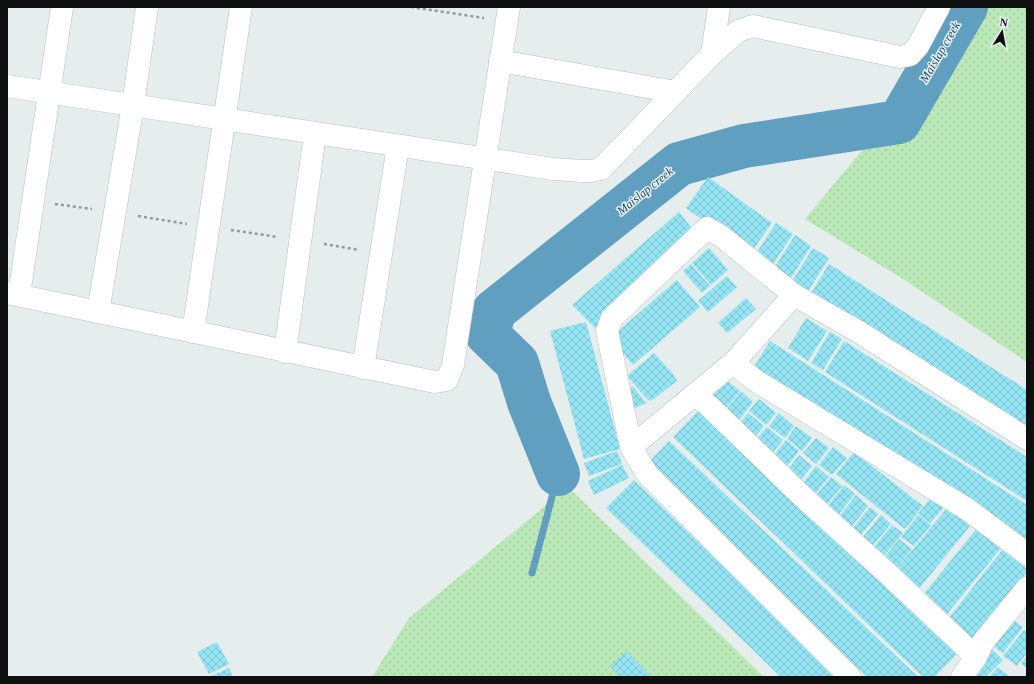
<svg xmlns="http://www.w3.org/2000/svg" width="1034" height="684" font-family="'Times New Roman',serif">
  <defs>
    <pattern id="green-dots" width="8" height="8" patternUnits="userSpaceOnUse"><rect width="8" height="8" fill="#bbe8b7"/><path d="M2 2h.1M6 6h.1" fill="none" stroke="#a0c69c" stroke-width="1.8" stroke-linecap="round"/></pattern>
    <pattern id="building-cross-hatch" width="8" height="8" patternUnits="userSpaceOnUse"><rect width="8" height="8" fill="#94e4f3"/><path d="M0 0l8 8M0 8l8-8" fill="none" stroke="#7ec3cf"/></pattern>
  </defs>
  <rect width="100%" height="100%" fill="#e5eeed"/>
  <g fill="url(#green-dots)">
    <path d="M965 7H1027V362L903 279 805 219 942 54Z"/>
    <path d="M568 487 764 677H372L409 618Z"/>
  </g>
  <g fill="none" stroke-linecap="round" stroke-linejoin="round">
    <path stroke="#609fc0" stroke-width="7" d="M532 573 558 474"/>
    <path stroke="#609fc0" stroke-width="44" d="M558 474 529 402 517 363 488 335 494 311 679 164 744 146 899 122 966 7"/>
  </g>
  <g fill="url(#building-cross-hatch)">
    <path d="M708 177 772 223 750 254 686 208Z"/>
    <path d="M679 212 698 236 595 328 572 305Z"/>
    <path d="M776 223 793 234 770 269 753 258Z"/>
    <path d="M795 235 811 246 789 281 773 270Z"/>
    <path d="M709 248 728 270 711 285 692 263Z"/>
    <path d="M813 248 829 258 807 293 791 283Z"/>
    <path d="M691 264 710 286 702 293 683 271Z"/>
    <path d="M829 264 1027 390V437L808 298Z"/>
    <path d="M727 276 737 287 708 312 698 301Z"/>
    <path d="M677 280 700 307 633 365 610 338Z"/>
    <path d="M746 298 756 309 727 333 718 323Z"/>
    <path d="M806 318 827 331 808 361 788 348Z"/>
    <path d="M586 322 620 449 584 459 550 331Z"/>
    <path d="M830 332 842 339 823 370 811 363Z"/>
    <path d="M770 341 1027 505V545L752 370Z"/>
    <path d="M844 341 1027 457V501L825 372Z"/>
    <path d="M654 353 674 375 677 381 651 401 646 398 627 376Z"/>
    <path d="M726 380 740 391 725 410 711 398Z"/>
    <path d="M633 386 646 403 635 408 622 395Z"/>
    <path d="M741 391 753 402 736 424 724 413Z"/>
    <path d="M759 399 776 413 766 425 749 411Z"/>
    <path d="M700 409 957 654 934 677H923L673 437Z"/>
    <path d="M748 413 764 426 752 441 736 428Z"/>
    <path d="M779 413 794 426 785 438 769 426Z"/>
    <path d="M796 426 812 438 802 451 787 439Z"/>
    <path d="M767 427 783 440 770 456 753 443Z"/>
    <path d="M816 438 829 448 816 464 803 453Z"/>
    <path d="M786 440 799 451 784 470 770 460Z"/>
    <path d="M669 441 893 653 918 677H867L824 636 645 466Z"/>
    <path d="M833 447 847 458 832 475 819 465Z"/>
    <path d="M617 451 622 464 589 476 584 463Z"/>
    <path d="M854 452 923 506 905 529 836 474Z"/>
    <path d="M799 455 812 466 799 482 786 472Z"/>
    <path d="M622 465 629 478 594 495 588 481Z"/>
    <path d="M816 466 829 477 813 497 800 487Z"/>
    <path d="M831 477 842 486 824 508 813 499Z"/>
    <path d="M634 480 701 545 838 677H781L606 508Z"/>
    <path d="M844 485 855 494 835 519 824 511Z"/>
    <path d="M856 495 868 506 848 531 836 521Z"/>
    <path d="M933 495 946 505 930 523 918 514Z"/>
    <path d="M870 507 878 514 857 540 849 533Z"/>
    <path d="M947 508 970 526 918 590 895 571Z"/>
    <path d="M881 515 891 524 868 551 858 543Z"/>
    <path d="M918 515 931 525 914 546 901 537Z"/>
    <path d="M892 525 903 533 879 562 868 554Z"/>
    <path d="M977 528 1001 548 943 619 919 600Z"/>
    <path d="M899 539 912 549 893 573 880 563Z"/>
    <path d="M1002 550 1027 569V572L971 642 948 619Z"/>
    <path d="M1012 619 1023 627 1003 653 993 646Z"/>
    <path d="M1024 630 1027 632V653L1017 666 1003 656Z"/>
    <path d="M217 642 229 664 209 674 197 652Z"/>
    <path d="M992 649 1003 660 986 677H965Z"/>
    <path d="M626 651 651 676 650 677H621L610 666Z"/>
    <path d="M1027 656V669L1021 663Z"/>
    <path d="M998 667 1010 677H989Z"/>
    <path d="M229 668 233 677H209Z"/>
  </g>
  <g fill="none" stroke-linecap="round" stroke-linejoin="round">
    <defs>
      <g id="minor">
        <path d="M712 54 719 7"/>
        <path d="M500 61 676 92"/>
        <path d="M7 86 553 169 582 171H592L601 169 712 54 738 31 753 26 900 57 910 55 918 46 939 7"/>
        <path d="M7 293 435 382 447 380 453 365 509 7"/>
        <path d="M19 295 62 7"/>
        <path d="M794 295 721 236 707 228 612 318 607 331 631 447 647 474 850 677"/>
        <path d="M98 312 133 105 147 7"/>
        <path d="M193 332 241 7"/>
        <path d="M285 352 315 134"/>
        <path d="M733 363 756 381 967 509 1027 554"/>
        <path d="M363 368 398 146"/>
        <path d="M695 395 710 407 803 497 887 573 976 657"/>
        <path d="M631 447 733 363 794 295 859 332 1027 439"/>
        <path d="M962 677 976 657 983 642 1027 588"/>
      </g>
    </defs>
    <use href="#minor" stroke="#b7c1bf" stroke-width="23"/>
    <g stroke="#939a99" stroke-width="2.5" stroke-dasharray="3 3" stroke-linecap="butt">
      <path d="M411 7 484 18"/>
      <path d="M55 204 92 209"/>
      <path d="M138 216 187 224"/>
      <path d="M231 230 278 237"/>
      <path d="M324 244 359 250"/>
    </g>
    <use href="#minor" stroke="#fff" stroke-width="22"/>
  </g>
  <g text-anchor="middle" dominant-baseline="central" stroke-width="3" stroke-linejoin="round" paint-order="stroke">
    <g font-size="12" font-style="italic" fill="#184a62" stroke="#e5eeed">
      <text transform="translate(940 52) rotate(-60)">Maislap creek</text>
      <text transform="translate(645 191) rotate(-39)">Maislap creek</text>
    </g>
  </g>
  <rect width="1034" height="684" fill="none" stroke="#0d100f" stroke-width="16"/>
  <g transform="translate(1002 32) rotate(11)" stroke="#e5eeed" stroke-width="3" paint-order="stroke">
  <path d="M0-3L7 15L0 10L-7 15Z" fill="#0d100f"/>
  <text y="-6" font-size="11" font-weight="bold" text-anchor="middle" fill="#0d100f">N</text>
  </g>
</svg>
